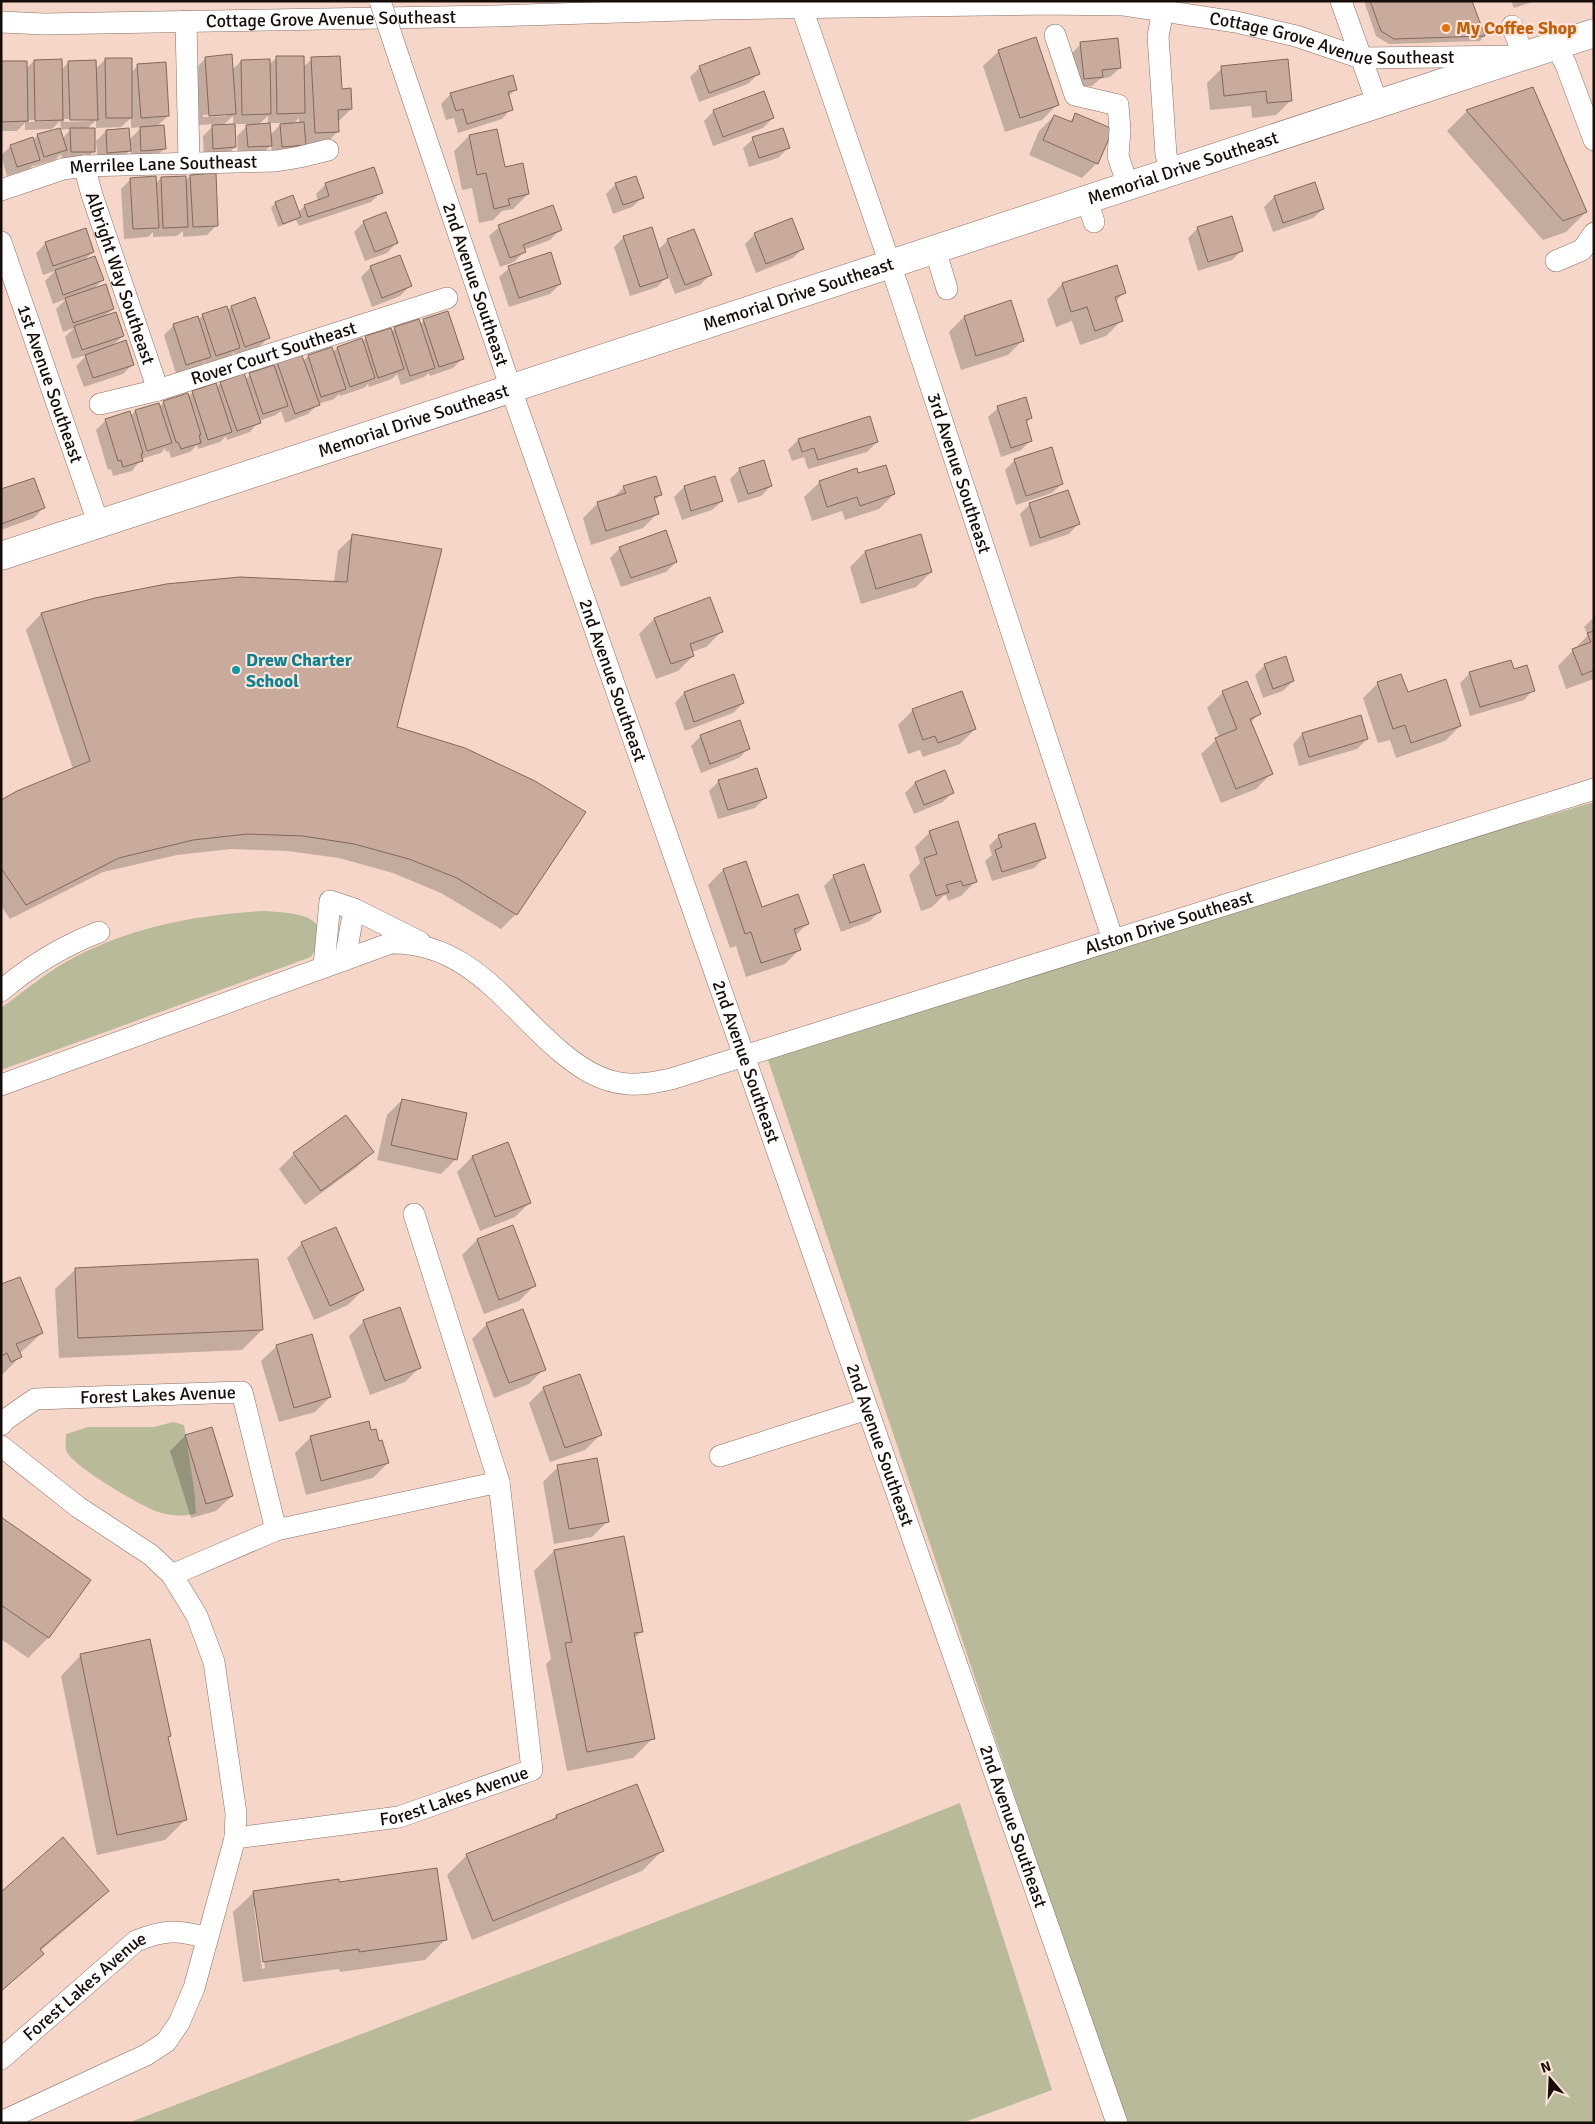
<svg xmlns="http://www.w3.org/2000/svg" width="1595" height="2124" font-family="Signika,sans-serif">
  <rect width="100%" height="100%" fill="#f6d6c9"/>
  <g fill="#b8ba9a">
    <path d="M1594 802V2123H1124L764 1048Z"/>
    <path d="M263 911C292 913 340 913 311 957L1 1070V1008C22 993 42 976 64 963 125 928 193 915 263 911Z"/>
    <path d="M173 1422 184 1425 194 1488 196 1513C183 1517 171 1516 158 1512 141 1506 70 1465 66 1450 65 1445 66 1439 66 1434L88 1427H154Z"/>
    <path d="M960 1803 1052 2090 962 2123H128L768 1879Z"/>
  </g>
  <g fill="#0003" fill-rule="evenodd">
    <path d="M1364 1H1471L1484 36 1480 41 1389 44 1376 36Z"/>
    <path d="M1511 1H1535L1514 8Z"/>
    <path d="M1081 44 1120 68 1110 77 1100 79 1092 86 1075 88 1071 54Z"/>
    <path d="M999 51 1057 105 1042 120 1005 132 983 66Z"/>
    <path d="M277 57 303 67 312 59 340 90 351 109 338 122V131L323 147 272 156 271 145 261 155 238 157 237 136 249 124H234L235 147 225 157 204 158 203 136 215 124 199 125 196 68 206 58 232 70 241 61 268 66ZM226 113V116L203 117V115ZM233 116V125L222 126ZM268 116V125H258ZM299 118V123L293 124ZM269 123H282L270 135Z"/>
    <path d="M105 60 131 73 138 65 168 116 156 127 164 149 154 159 131 160V149L120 161 98 162 96 141 106 131 129 140 142 127 131 128V118L121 127 96 128V120L87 129 94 151 84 161 62 162 61 154 55 160 34 166V165L29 169 7 176 1 155 11 146 33 140 38 135 61 129 60 121 52 129 25 130V123L17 131H1V62L26 69 34 61 61 70 69 62 95 69ZM53 119V121L29 122V120ZM64 119H89V121L64 122ZM71 129 62 139 59 130Z"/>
    <path d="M700 67 758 74 748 84 699 102 690 77Z"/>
    <path d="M1222 68 1291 100 1276 115 1252 118 1251 106 1210 110 1207 83Z"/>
    <path d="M516 89 508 97 511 109 502 119 458 133 454 118 446 120 441 104 451 94Z"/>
    <path d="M1532 89 1586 212 1566 232 1543 240 1447 131 1467 111Z"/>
    <path d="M714 111 773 118 763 128 713 146 704 121Z"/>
    <path d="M1076 115 1097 163 1082 178 1029 155 1039 131 1054 116 1069 122Z"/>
    <path d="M496 131 504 168 528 194 513 209 502 211 493 220 479 223 472 188 462 190 454 151 469 136Z"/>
    <path d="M753 139 788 148 778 158 749 167 743 148Z"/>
    <path d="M190 176 217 225 207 235 183 237V231L177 236 153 237V232L148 237 124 239 121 189 131 179 155 184 161 178 185 181Z"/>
    <path d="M326 184 381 192 371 202 299 226 296 220 278 227 271 208 275 203 292 197 298 212 305 206 318 201 316 194Z"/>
    <path d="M616 184 642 198 632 207 613 214 606 194Z"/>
    <path d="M1314 184 1323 209 1313 218 1273 232 1264 207 1274 197Z"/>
    <path d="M552 207 560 230 550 240 523 250 524 252 514 262 500 267 489 236 499 227Z"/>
    <path d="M364 222 396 243 387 253 365 261 354 232Z"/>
    <path d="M1198 228 1242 250 1232 260 1198 271 1188 238Z"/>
    <path d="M755 234 803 248 793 258 756 273 745 244Z"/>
    <path d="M624 237 658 250 668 240 710 275 700 285 675 294 668 276 657 287 630 296 614 247Z"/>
    <path d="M46 243 93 252 83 261 102 280 92 291 113 309 104 317 123 336 112 346 133 364 123 374 84 387 76 366 87 355 72 359 65 337 74 328 63 332 56 309 66 299 53 304 45 281 55 271 43 275 36 253Z"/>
    <path d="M1116 266 1125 292 1115 302 1121 321 1106 336 1080 345 1072 321 1056 327 1047 300 1062 284Z"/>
    <path d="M371 267 410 286 400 296 372 307 361 277Z"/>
    <path d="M509 268 560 284 550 294 509 307 499 277Z"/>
    <path d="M231 307 268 338 258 348 235 356 234 352 229 358 206 365 205 362 200 367 176 374 164 335 174 325 198 320 203 315 227 311Z"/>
    <path d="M964 317 1023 340 1008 355 961 370 949 332Z"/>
    <path d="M424 320 463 358 453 368 430 376 429 373 424 377 401 385 397 374 392 379 369 387 368 384 364 388 340 396 339 394 334 399 318 404 308 414 285 423 281 411 276 415 259 421 250 432 227 440 226 436 220 442 198 449 197 445 190 452 171 458 169 451 166 452 165 448 161 453 141 459 132 471 113 476 111 469 108 470 96 430 106 420 131 416 135 411 159 407 164 402 188 397 193 392 216 388 220 383 243 375 245 380 250 375 273 367 278 363 303 361 308 356 332 353 337 348 362 342 366 338 391 332 395 328 420 325Z"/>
    <path d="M998 408 1031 418 1026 423 1031 440 1021 450 1001 457 988 417Z"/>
    <path d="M798 440 877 442 867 452 808 469 804 457 792 461 788 450Z"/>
    <path d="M1015 460 1062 484 1052 493 1016 505 1005 470Z"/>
    <path d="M740 469 771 486 761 496 738 503 730 479Z"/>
    <path d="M858 475 894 494 879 509 845 520 842 511 812 521 804 497 820 482Z"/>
    <path d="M624 487 660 495 654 501 658 513 643 528 591 545 583 518 598 503 612 499Z"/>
    <path d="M684 487 722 501 712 510 682 520 674 497Z"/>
    <path d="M1 490 43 508 34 518 1 530Z"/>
    <path d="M1030 504 1078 524 1069 534 1030 547 1020 514Z"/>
    <path d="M353 536 396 728 516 914 501 929 441 893 393 873 339 858 287 851 231 849 177 855 103 872 10 919 1 906V801L73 769 26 630 41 614 95 599 334 582 338 551Z"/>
    <path d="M920 536 931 572 916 587 861 604 850 567 865 552Z"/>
    <path d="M620 548 676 562 666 572 621 587 610 558Z"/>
    <path d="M1594 617V679L1566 689 1558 666 1588 635 1584 627Z"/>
    <path d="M654 619 721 632 706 647 692 652 693 656 678 671 656 679 639 634Z"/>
    <path d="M1265 665 1293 681 1283 691 1263 698 1255 675Z"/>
    <path d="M1513 670 1533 690 1524 700 1470 716 1460 683 1470 673Z"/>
    <path d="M733 676 743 703 733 713 685 731 675 703 684 693Z"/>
    <path d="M1247 683 1259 714 1250 723 1271 774 1256 789 1221 803 1201 754 1219 737 1207 708 1222 693Z"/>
    <path d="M1378 683 1407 694 1460 726 1445 741 1396 758 1390 740 1378 743 1363 698Z"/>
    <path d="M913 710 975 729 960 744 923 757 920 750 908 754 898 725Z"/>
    <path d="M1302 734 1367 739 1357 749 1299 766 1293 744Z"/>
    <path d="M701 736 749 748 739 758 701 773 691 746Z"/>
    <path d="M945 772 953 792 943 802 914 814 905 793 915 783Z"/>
    <path d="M719 781 765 798 755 808 718 819 709 791Z"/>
    <path d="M930 832 976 881 961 896 948 901 946 895 943 896 932 907 921 911 909 875 920 863 915 847Z"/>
    <path d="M999 836 1044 858 1034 868 992 881 985 861 992 855 989 846Z"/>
    <path d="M723 870 761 908 807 924 795 936 800 949 785 964 746 977 736 946 730 948 708 885Z"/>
    <path d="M834 876 880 911 870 921 841 932 824 886Z"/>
    <path d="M402 1100 456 1159 441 1174 377 1160 387 1115Z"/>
    <path d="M372 1152 357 1167 305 1205 279 1169 294 1154Z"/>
    <path d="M472 1157 530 1202 515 1217 480 1231 457 1172Z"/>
    <path d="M513 1227 534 1286 519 1301 484 1314 462 1255 477 1240Z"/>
    <path d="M302 1243 363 1290 348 1305 314 1320 287 1258Z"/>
    <path d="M76 1269 262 1330 242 1350 59 1358 55 1289Z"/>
    <path d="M1 1286 42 1333 19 1354 20 1357 1 1376Z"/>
    <path d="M364 1321 420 1367 405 1382 370 1395 349 1336Z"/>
    <path d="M487 1324 544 1369 529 1384 494 1398 472 1339Z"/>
    <path d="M277 1346 330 1397 315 1412 279 1422 261 1361Z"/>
    <path d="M544 1388 600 1435 585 1450 550 1462 529 1403Z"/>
    <path d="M370 1431 378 1442 388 1463 373 1478 306 1495 295 1453 310 1438Z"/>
    <path d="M185 1436 232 1496 216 1511 191 1518 170 1451Z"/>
    <path d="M558 1467 607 1522 592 1537 554 1544 543 1482Z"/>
    <path d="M1 1518 89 1580 48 1638 28 1658 1 1639Z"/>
    <path d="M554 1551 642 1631 634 1639 653 1738 633 1758 567 1771 546 1664 551 1659 534 1571Z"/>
    <path d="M81 1655 170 1736 167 1738 185 1820 165 1840 97 1855 61 1676Z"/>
    <path d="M636 1785 662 1851 642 1871 472 1940 447 1875 467 1855 551 1822 556 1816Z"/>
    <path d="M338 1883 445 1940 425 1960 340 1972 339 1969 243 1982 233 1912 254 1892ZM254 1907H256L265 1968 262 1969Z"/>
    <path d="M107 1891 87 1911 40 1951 43 1954 1 1992V1894Z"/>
  </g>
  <g fill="#c9ab9e" stroke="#82675b">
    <path d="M1370 1H1472L1485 36 1394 39 1381 31Z"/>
    <path d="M1036 37 1059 105 1020 118 998 50Z"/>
    <path d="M1118 38 1121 68 1102 70 1103 77 1084 79 1080 42Z"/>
    <path d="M750 47 760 74 709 93 699 66Z"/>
    <path d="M232 54 236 114 209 116 205 57Z"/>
    <path d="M276 56H304L305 113 277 114Z"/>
    <path d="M340 56 342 89 351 88 352 109 338 110 339 132 315 133 311 57Z"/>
    <path d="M105 58H132V118H106Z"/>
    <path d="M62 59 63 120 35 121 34 60Z"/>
    <path d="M270 59 271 114 242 115 241 60Z"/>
    <path d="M1288 59 1292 101 1267 103 1266 91 1224 96 1221 66Z"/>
    <path d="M96 60 98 120H70L68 61Z"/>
    <path d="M1 61H27L28 121 1 122Z"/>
    <path d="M166 62 169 116 141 118 137 64Z"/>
    <path d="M513 75 517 90 508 92 513 110 467 124 463 109 456 111 450 93Z"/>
    <path d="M1533 87 1587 212 1563 221 1466 110Z"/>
    <path d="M764 91 774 118 723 137 713 110Z"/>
    <path d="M1075 113 1113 129 1098 164 1043 140 1054 115 1072 122Z"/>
    <path d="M304 122 306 145 282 147 280 124Z"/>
    <path d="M270 123 272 146 248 147 246 125Z"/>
    <path d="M235 124 236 147 213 149 212 125Z"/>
    <path d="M164 125 166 149 141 151 140 127Z"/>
    <path d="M60 128 67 150 44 157 37 134Z"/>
    <path d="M70 128H95V152H71Z"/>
    <path d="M129 128 131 151 107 153 106 130Z"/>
    <path d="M783 128 790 148 759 158 752 137Z"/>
    <path d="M497 129 505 167 523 163 529 194 508 199 510 205 494 209 486 173 477 175 469 135Z"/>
    <path d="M33 137 40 160 17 167 10 145Z"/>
    <path d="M374 167 383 193 308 217 304 205 329 196 325 183Z"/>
    <path d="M216 173 218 226 193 227 190 175Z"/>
    <path d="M156 176 159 228 133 229 130 178Z"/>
    <path d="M186 176 188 227 163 228 161 177Z"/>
    <path d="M636 176 644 198 623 205 615 183Z"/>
    <path d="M1315 182 1324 209 1283 223 1274 196Z"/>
    <path d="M293 195 301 217 283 224 275 202Z"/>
    <path d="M553 205 562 230 523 245 526 252 510 258 498 225Z"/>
    <path d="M386 212 398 243 375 252 363 221Z"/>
    <path d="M1232 216 1243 251 1208 262 1197 227Z"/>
    <path d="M792 218 804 249 766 264 754 233Z"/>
    <path d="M652 227 668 278 640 287 623 236Z"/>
    <path d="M86 228 94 252 53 266 45 242Z"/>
    <path d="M694 229 712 275 685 285 667 239Z"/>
    <path d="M551 252 561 284 519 298 508 266Z"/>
    <path d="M400 255 412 286 382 298 370 266Z"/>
    <path d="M95 256 104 280 63 295 55 270Z"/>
    <path d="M1117 265 1126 293 1115 297 1123 321 1095 331 1087 307 1071 312 1062 283Z"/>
    <path d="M106 284 114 309 73 323 65 298Z"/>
    <path d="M255 297 270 338 245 347 231 306Z"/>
    <path d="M1011 300 1024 341 976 356 964 316Z"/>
    <path d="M227 306 240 348 216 356 202 314Z"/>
    <path d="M448 311 464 359 439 367 423 319Z"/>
    <path d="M116 312 124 336 82 350 74 326Z"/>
    <path d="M198 316 211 357 186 365 173 324Z"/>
    <path d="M419 319 435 368 410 376 394 327Z"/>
    <path d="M391 328 404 369 378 378 365 336Z"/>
    <path d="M362 338 375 378 350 387 337 347Z"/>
    <path d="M126 340 134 365 93 378 85 355Z"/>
    <path d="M332 347 346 389 321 397 308 355Z"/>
    <path d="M301 353 320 405 295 414 277 362Z"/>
    <path d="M274 365 288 406 263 414 249 373Z"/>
    <path d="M244 373 261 423 237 431 220 382Z"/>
    <path d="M216 383 232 432 208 440 192 391Z"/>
    <path d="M188 393 201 435H199L201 443 181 449 178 442H176L163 401Z"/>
    <path d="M1026 397 1032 418 1026 420 1032 441 1011 448 997 406Z"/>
    <path d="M159 403 172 443 147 451 135 410Z"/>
    <path d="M130 411 143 453 141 454 143 461 123 467 121 460 118 461 105 419Z"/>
    <path d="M870 416 878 442 818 460 814 448 802 452 798 439Z"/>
    <path d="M1052 447 1063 484 1026 496 1014 459Z"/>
    <path d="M764 460 772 486 748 494 739 468Z"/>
    <path d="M886 465 895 494 860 506 857 497 827 507 819 481 857 468 858 473Z"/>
    <path d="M656 476 662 495 654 497 659 514 606 531 597 502 626 493 623 486Z"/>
    <path d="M715 476 723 501 691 511 684 486Z"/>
    <path d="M34 478 45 508 1 524V489Z"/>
    <path d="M1068 490 1080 524 1040 538 1029 503Z"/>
    <path d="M666 530 677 562 631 578 619 547Z"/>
    <path d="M352 534 442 549 397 727 465 748 535 781 586 812 517 915 457 878 409 859 354 844 303 836 247 834 193 840 119 858 26 905 1 868V800L17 791 90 761 41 613 95 598 166 584 240 577 347 582Z"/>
    <path d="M921 534 932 572 876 589 865 551Z"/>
    <path d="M710 597 723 632 690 644 694 656 671 664 654 618Z"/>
    <path d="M1594 631V670L1582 675 1572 649 1591 642 1587 633Z"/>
    <path d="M1286 656 1294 681 1273 689 1264 664Z"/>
    <path d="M1511 660 1514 669 1527 665 1535 691 1480 707 1469 672Z"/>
    <path d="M734 674 744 703 694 722 684 692Z"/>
    <path d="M1401 674 1408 692 1446 679 1461 726 1411 743 1405 725 1393 729 1377 682Z"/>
    <path d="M1247 681 1261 714 1250 719 1273 774 1236 789 1215 738 1237 729 1222 691Z"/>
    <path d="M962 691 976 729 938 743 935 736 923 740 912 709Z"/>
    <path d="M1361 715 1368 739 1309 757 1302 733Z"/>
    <path d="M740 720 750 749 710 764 700 735Z"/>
    <path d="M757 768 767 798 728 810 718 780Z"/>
    <path d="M945 770 954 793 924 805 915 782Z"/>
    <path d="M958 821 977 882 963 886 961 881 946 885 949 892 936 896 924 858 937 854 929 831Z"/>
    <path d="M1035 823 1046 858 1002 872 995 850 1002 847 998 835Z"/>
    <path d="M746 861 762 907 798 894 809 924 794 929 801 950 761 963 751 932 745 934 723 869Z"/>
    <path d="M864 864 881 912 850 923 833 875Z"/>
    <path d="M402 1099 467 1113 457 1160 391 1145Z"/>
    <path d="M346 1115 374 1152 321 1191 293 1153Z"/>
    <path d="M508 1142 531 1203 495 1217 472 1156Z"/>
    <path d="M513 1225 536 1286 499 1300 477 1239Z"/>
    <path d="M336 1227 364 1290 330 1306 301 1242Z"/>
    <path d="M258 1259 263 1330 78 1338 75 1268Z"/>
    <path d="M20 1277 43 1333 16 1344 22 1357 11 1362 7 1353 1 1356V1284Z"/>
    <path d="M400 1307 421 1368 385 1381 363 1320Z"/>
    <path d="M523 1309 546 1370 509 1383 486 1323Z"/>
    <path d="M312 1334 331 1397 294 1408 276 1345Z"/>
    <path d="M580 1374 602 1435 565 1448 543 1387Z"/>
    <path d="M369 1421 371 1430 376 1429 379 1441 382 1440 389 1463 321 1481 310 1436Z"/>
    <path d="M212 1427 233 1496 206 1504 185 1435Z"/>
    <path d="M597 1458 609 1522 569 1529 557 1465Z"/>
    <path d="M1 1517 91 1580 49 1638 1 1605Z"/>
    <path d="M624 1536 643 1632 634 1633 655 1739 587 1752 565 1643 572 1642 554 1550Z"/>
    <path d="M150 1639 171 1736 168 1737 187 1820 117 1835 80 1654Z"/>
    <path d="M637 1784 664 1851 493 1921 466 1854 557 1818 556 1815Z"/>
    <path d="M63 1837 109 1891 40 1949 44 1954 1 1991V1892Z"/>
    <path d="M437 1868 447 1940 359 1952V1949L263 1962 253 1891 339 1879V1882Z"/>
  </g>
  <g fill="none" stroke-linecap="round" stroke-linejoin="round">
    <defs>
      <g id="minor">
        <path d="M1341 1 1378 105"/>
        <path id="s1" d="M802 8 899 290 1113 940"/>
        <path d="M1163 11 1158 36 1166 155 1172 172"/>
        <path d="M186 21 189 163"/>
        <path id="s2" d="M1 22 44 24 496 16 715 9 1045 4 1124 5 1236 22 1296 36 1361 58 1524 56 1512 26"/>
        <path d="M1055 35 1075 95 1118 105 1120 130 1118 156 1128 186"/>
        <path d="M1556 45 1566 65 1594 140"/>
        <path id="s3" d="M399 58 511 389 1117 2123"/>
        <path id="s4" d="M84 166 92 195 158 390"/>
        <path id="s5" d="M1 190 63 169 84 166 276 161 300 157 328 150"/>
        <path d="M1087 200 1094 222"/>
        <path id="s6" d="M1 242 99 525"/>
        <path d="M935 249 947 289"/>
        <path d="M1556 261 1582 250 1594 233"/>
        <path id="s7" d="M100 404 158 390 447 298"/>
        <path d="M345 960 354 909"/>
        <path d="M324 966 330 901 354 909 420 942"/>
        <path d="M1 991C30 966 63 946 99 932"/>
        <path id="s8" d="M1 1085 391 943C470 942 507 1007 561 1052 581 1069 603 1083 629 1084 643 1085 657 1082 671 1079L1594 789"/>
        <path id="s9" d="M1 1425 5 1420 35 1399 242 1392 276 1530"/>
        <path d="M1 1446 78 1507 151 1555 172 1575"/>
        <path d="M720 1456 867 1409"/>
        <path d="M235 1838 236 1813 214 1662 197 1616 172 1575 276 1530 499 1482"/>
        <path id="s10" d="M1 2059 136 1941C163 1930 178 1929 207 1938"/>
        <path id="s11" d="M1 2122 146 2055 166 2042 179 2023 194 1988 235 1838 399 1817 532 1770 499 1482 414 1214"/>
      </g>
      <g id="major">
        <path id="s12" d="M1 556 1594 33"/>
      </g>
    </defs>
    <use href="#minor" stroke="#8b6f64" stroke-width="22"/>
    <use href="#major" stroke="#8b6f64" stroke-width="29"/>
    <use href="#minor" stroke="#fff" stroke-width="21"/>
    <use href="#major" stroke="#fff" stroke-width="28"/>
    <defs>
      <path id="minor-bridge" d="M380 1 399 58"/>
    </defs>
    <use href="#minor-bridge" stroke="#8b6f64" stroke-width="22" stroke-linecap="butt"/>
    <use href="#minor-bridge" stroke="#fff" stroke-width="21"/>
  </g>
  <circle fill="#e8710a" stroke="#ffe5db" stroke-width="2" cx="1446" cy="28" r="5"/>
  <circle fill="#0f9aa8" stroke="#ffe5db" stroke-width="2" cx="236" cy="670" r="5"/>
  <g text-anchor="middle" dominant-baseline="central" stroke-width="4" stroke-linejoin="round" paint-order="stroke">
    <g font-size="18" fill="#170d08" stroke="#ffe5db">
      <text stroke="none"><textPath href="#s2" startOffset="330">Cottage Grove Avenue Southeast</textPath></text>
      <text stroke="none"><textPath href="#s2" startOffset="1335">Cottage Grove Avenue Southeast</textPath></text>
      <text stroke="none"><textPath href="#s5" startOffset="166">Merrilee Lane Southeast</textPath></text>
      <text stroke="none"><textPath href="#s12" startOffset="1244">Memorial Drive Southeast</textPath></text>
      <text stroke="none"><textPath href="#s4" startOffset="118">Albright Way Southeast</textPath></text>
      <text stroke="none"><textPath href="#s3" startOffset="239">2nd Avenue Southeast</textPath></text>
      <text stroke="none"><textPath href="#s12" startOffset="839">Memorial Drive Southeast</textPath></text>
      <text stroke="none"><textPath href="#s7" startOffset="181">Rover Court Southeast</textPath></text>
      <text stroke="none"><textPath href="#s6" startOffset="150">1st Avenue Southeast</textPath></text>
      <text stroke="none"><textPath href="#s12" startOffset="434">Memorial Drive Southeast</textPath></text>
      <text stroke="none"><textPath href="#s1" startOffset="491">3rd Avenue Southeast</textPath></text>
      <text stroke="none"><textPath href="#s3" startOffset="658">2nd Avenue Southeast</textPath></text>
      <text stroke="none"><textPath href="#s8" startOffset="1264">Alston Drive Southeast</textPath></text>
      <text stroke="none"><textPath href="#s3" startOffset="1062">2nd Avenue Southeast</textPath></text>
      <text stroke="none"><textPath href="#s9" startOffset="166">Forest Lakes Avenue</textPath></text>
      <text stroke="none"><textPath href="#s3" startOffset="1468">2nd Avenue Southeast</textPath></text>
      <text stroke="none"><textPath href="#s11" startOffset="624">Forest Lakes Avenue</textPath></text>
      <text stroke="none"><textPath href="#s3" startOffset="1872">2nd Avenue Southeast</textPath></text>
      <text stroke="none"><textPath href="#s10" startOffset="111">Forest Lakes Avenue</textPath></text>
    </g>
    <g font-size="18" font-weight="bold" fill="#c56008" stroke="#ffe5db" text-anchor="start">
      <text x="1456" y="28">My Coffee Shop</text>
    </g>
    <g font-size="18" font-weight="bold" fill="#0d838f" stroke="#ffe5db" text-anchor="start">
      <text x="246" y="660">Drew Charter<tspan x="246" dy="21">School</tspan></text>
    </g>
  </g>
  <rect width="1595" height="2124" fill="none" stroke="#170d08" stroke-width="5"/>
  <g transform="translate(1550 2079) rotate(341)" stroke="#ffe5db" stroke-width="4" paint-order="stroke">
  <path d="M0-4L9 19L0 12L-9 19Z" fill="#170d08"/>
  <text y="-8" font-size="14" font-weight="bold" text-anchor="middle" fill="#170d08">N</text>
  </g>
</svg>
